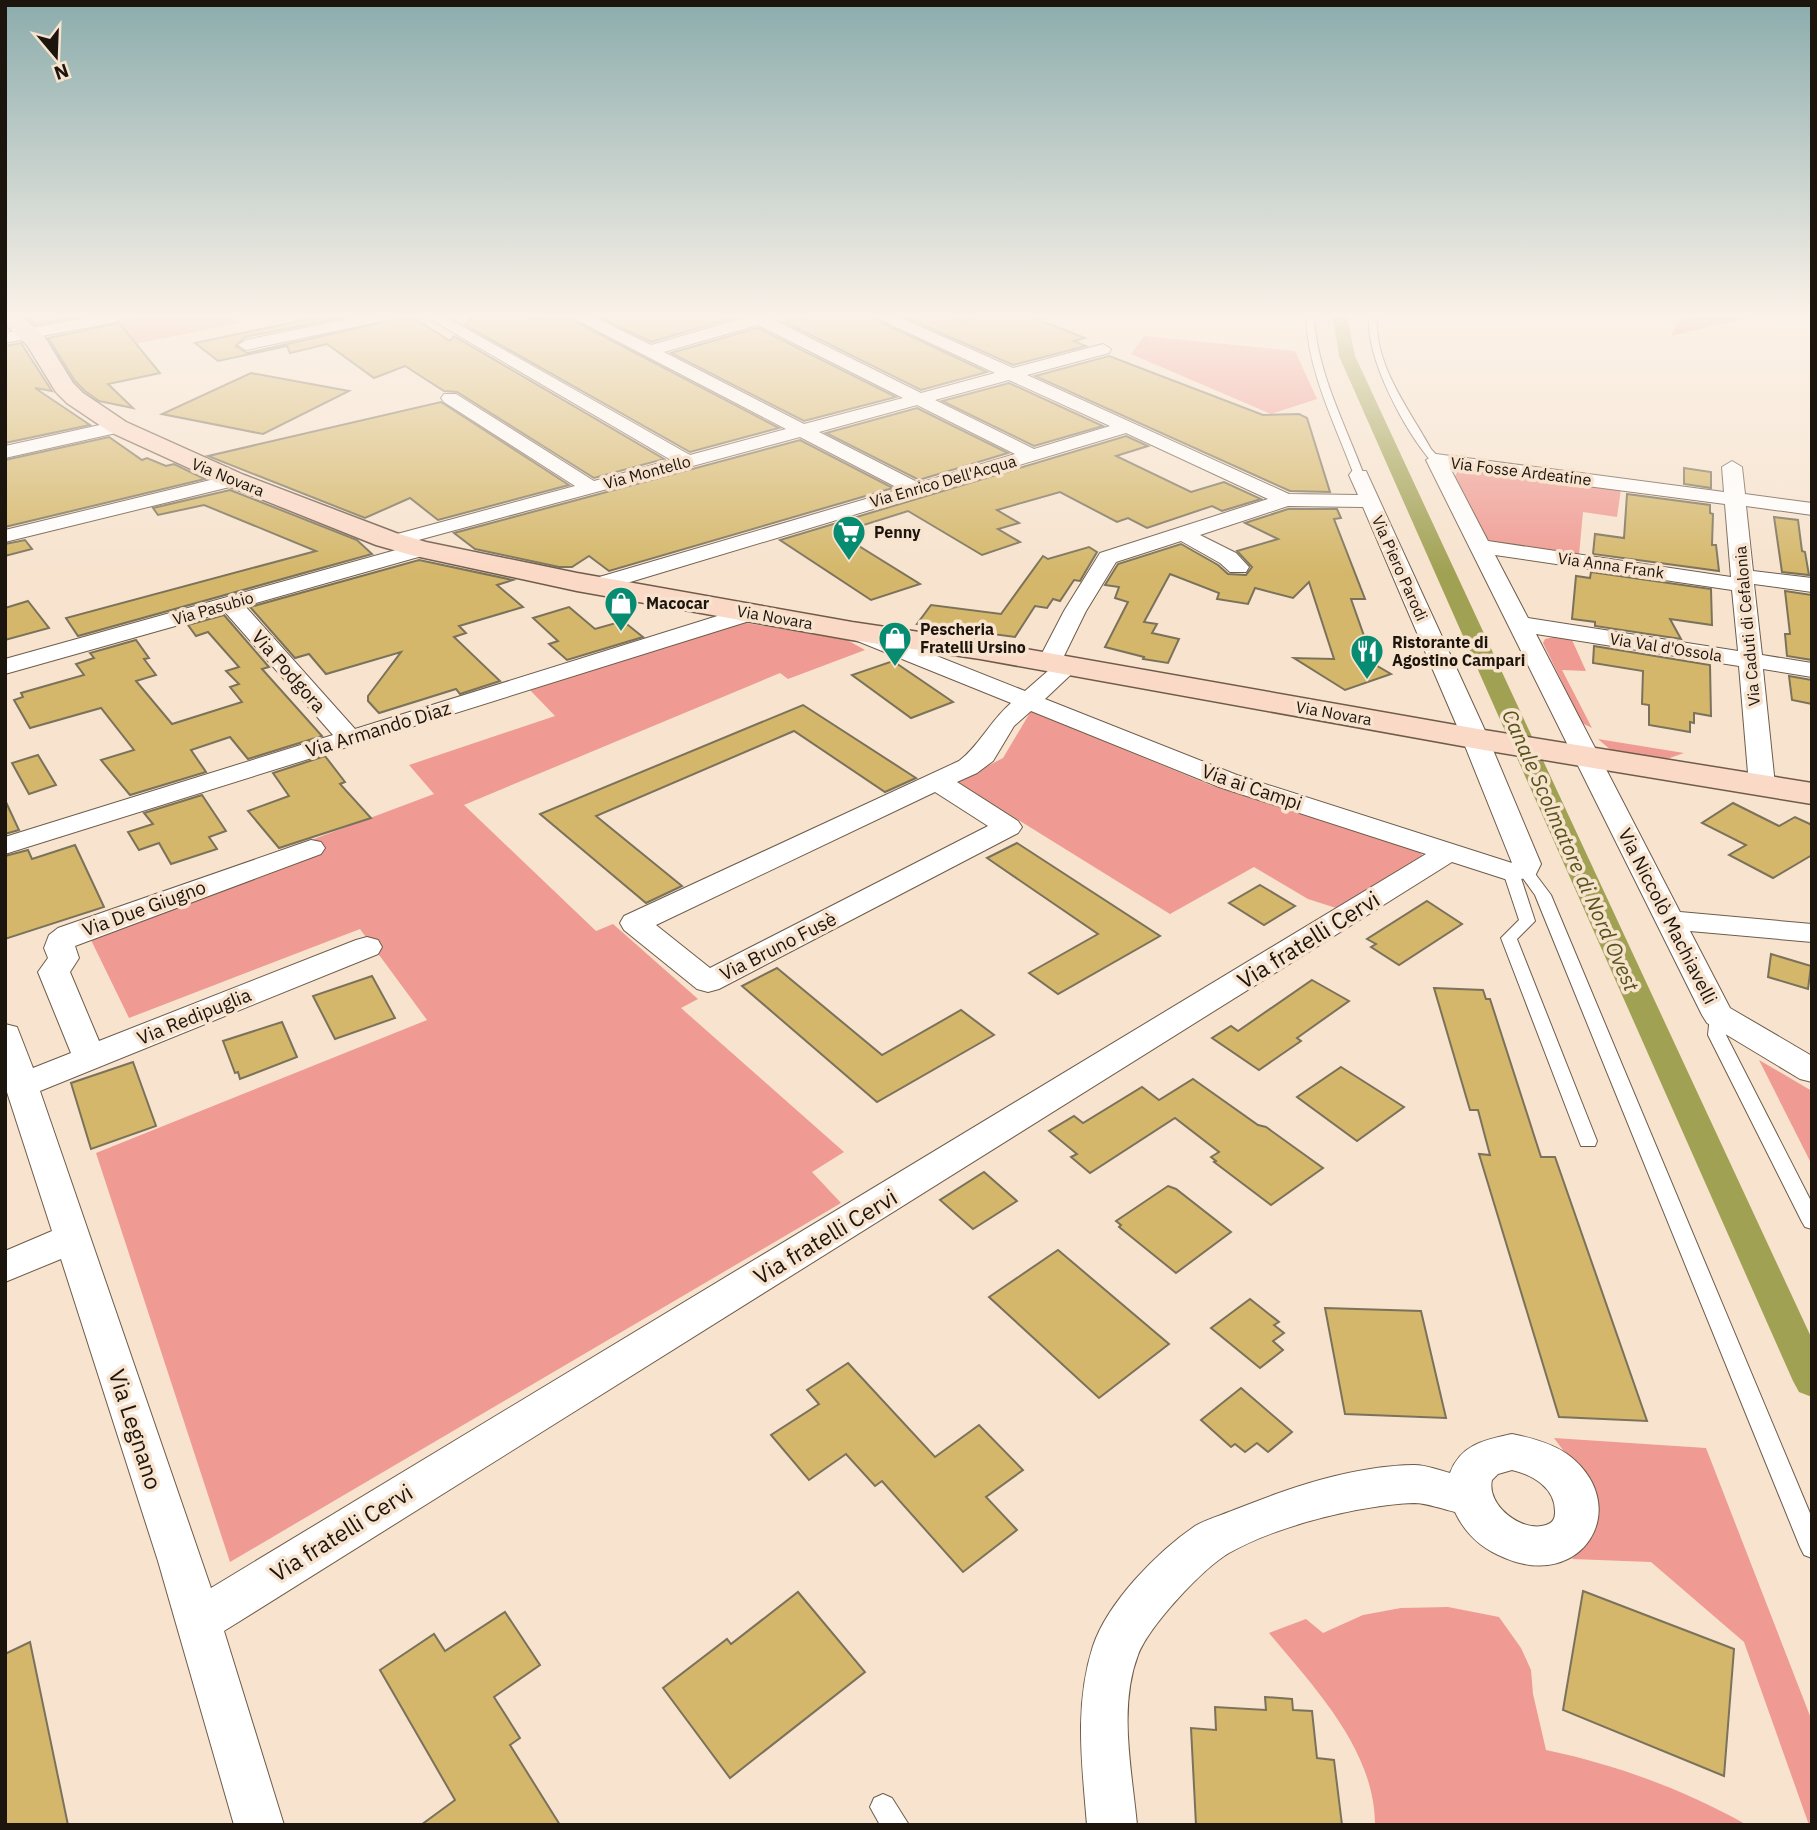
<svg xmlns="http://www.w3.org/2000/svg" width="1817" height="1830" font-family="'IBM Plex Sans',sans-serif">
  <rect width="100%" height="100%" fill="#f7e3ce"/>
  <g fill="#ef9b93">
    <path d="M134 317H230L239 323 134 344 110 339 94 325Z"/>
    <path d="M1144 336 1295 351 1317 399 1271 414 1131 354Z"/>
    <path d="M1459 469 1621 489 1617 517 1583 512 1579 555 1495 543 1485 539 1455 476Z"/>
    <path d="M741 622 847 640 865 650 788 679 780 673 464 805 596 931 613 924 698 999 681 1008 844 1152 812 1172 841 1203 230 1562 96 1153 427 1020 360 929 129 1018 91 940 306 842 434 794 409 765 555 716 529 689Z"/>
    <path d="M1554 637 1572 640 1586 671 1562 670 1592 728 1582 723 1543 643 1545 639Z"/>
    <path d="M1031 711 1210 785 1419 851 1423 856 1336 908 1308 899 1254 867 1170 914 957 782 1003 758Z"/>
    <path d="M1598 739 1684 753 1661 761 1612 751Z"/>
    <path d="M1759 1060 1812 1091V1165Z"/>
    <path d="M1554 1438 1706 1448 1812 1721V1825H1809L1744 1642 1651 1562 1572 1559 1589 1539 1590 1486Z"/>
    <path d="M1448 1607 1499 1617 1521 1648 1531 1670 1533 1694 1546 1750C1617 1765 1683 1789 1747 1825H1375C1375 1750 1314 1687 1269 1633L1306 1619 1323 1633 1363 1615 1401 1608Z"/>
  </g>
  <path fill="#e49189" d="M1694 317H1750L1671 336 1678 322Z"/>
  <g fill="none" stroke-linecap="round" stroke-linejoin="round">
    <path fill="#a0a153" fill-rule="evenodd" d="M1333 317H1347L1355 356 1812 1339V1397L1799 1392 1793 1381 1339 356Z"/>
  </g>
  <g fill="#d4b76a" stroke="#7b725b" stroke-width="2">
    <path d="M26 317H81L35 325Z"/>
    <path d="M318 317H346L245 337 236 346 247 353 406 317 414 318 450 341 454 336 664 459 594 478 457 392 444 391 405 366 374 378 327 344 290 353 287 346 218 361 195 343Z"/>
    <path d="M472 317H528L533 319 572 317 576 322 779 428 690 452 465 325Z"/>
    <path d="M599 317H729L733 318 651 342Z"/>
    <path d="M809 317H876L880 322 987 372 921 390 784 322Z"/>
    <path d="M905 317H957L965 324 971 317H1032L1085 338 1074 341 1086 346 1013 365Z"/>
    <path d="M119 323 160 373 108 384 133 408 99 401 85 391 75 381 48 338Z"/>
    <path d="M757 328H758L896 397 804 421 671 353Z"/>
    <path d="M21 343 52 391 35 388 90 425 5 443V346Z"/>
    <path d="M1109 356 1263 415 1299 414 1307 418 1330 492 1290 491 1035 376Z"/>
    <path d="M251 373 349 391 263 434 162 414Z"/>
    <path d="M1009 383 1103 426 1034 446 942 401Z"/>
    <path d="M441 402 569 485 438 520 410 498 365 518 208 456Z"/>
    <path d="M917 408 1008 453 919 480 826 433Z"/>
    <path d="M1126 436 1148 446 1116 456 1191 492 1224 482 1261 499 1222 511 1212 506 1147 528 1128 518 1117 522 1060 492 997 510 1019 523 998 529 1020 542 982 555 908 511 838 533 920 584 871 600 780 540Z"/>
    <path d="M109 437 142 460 147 458 166 466 174 464 205 479 5 527V460Z"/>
    <path d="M800 440 893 488 609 571 589 556 572 567H559L475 549 454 533Z"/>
    <path d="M1684 468 1711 472V488L1684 484Z"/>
    <path d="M230 490 357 540 372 554 78 636 66 618 316 551 204 505 158 515 153 508Z"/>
    <path d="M1627 494 1710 505V513L1713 514 1712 545H1716L1719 571 1593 554 1595 534 1624 538Z"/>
    <path d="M1288 509H1337L1341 518 1334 519 1365 599H1351L1374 664 1391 674 1345 690 1294 658 1334 659 1309 582 1293 598 1255 588 1248 604 1217 599 1219 593 1170 574 1144 622 1157 624 1152 633 1179 639 1168 663 1143 659 1144 657 1105 647 1128 602 1115 598 1119 587 1105 585 1118 564 1181 544 1218 565 1228 574 1246 575 1252 567 1237 551 1278 539 1245 523Z"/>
    <path d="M1774 517 1798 520 1802 551 1805 552 1809 575 1782 572Z"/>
    <path d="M25 540 32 549 5 556V544Z"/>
    <path d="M1089 547 1097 552 1080 581 1074 580 1060 601 1053 599 1047 608 1035 606 1015 637 917 624 931 605 1001 614 1043 556 1048 559Z"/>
    <path d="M419 560 513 580 497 585 523 607 459 626 466 633 454 637 500 681 460 694 456 689 379 713 368 701V696L401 652 326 674 309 654 295 658 250 607Z"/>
    <path d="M1591 572 1711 589 1712 625 1670 619 1681 639 1595 626V622L1572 619 1576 576 1590 578Z"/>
    <path d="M1785 591 1812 595V660L1787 656 1785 634H1790Z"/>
    <path d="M28 601 49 628 5 640V608Z"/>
    <path d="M569 607 595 629 623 621 643 637 567 660 549 644 558 641 533 618Z"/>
    <path d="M224 615 269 667 262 669 322 736 248 759 230 737 191 750 206 772 130 795 101 760 134 750 101 708 30 728 14 700 23 697 21 693 84 675 76 664 94 658 90 653 136 640 149 658 144 659 156 675 136 681 172 724 242 702 230 687 239 684 226 671 239 667 208 632 196 636 188 625Z"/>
    <path d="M1594 646 1710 665 1711 716 1694 713V723L1690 722V732L1649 725V705L1642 704 1643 671 1593 663Z"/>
    <path d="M893 661 953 702 911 718 852 675Z"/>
    <path d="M1789 676 1812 680V704L1792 700Z"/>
    <path d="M803 705 916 778 885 792 794 731 596 816 682 886 646 903 540 814Z"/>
    <path d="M38 755 56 785 29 794 12 763Z"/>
    <path d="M325 756 345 782 340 784 371 818 279 848 248 811 289 796 273 773Z"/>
    <path d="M202 795 226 831 209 837 217 849 171 864 159 843 139 850 128 832 153 824 144 813Z"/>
    <path d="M5 800 19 830 5 834Z"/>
    <path d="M1733 803 1779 826 1795 817 1812 825V855L1773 878 1729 855 1746 845 1702 823Z"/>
    <path d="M1017 843 1160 936 1058 994 1029 973 1098 934 987 858Z"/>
    <path d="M75 845 104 907 5 939V856L28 850 32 859Z"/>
    <path d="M1260 885 1295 906 1264 925 1229 903Z"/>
    <path d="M1427 901 1462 924 1399 965 1371 947 1376 944 1367 939Z"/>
    <path d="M1771 954 1811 966 1808 989 1768 977Z"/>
    <path d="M777 968 882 1055 961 1010 994 1035 877 1102 742 986Z"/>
    <path d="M372 976 395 1018 335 1039 313 996Z"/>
    <path d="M1312 980 1349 1001 1297 1038 1301 1041 1259 1070 1212 1038 1231 1026 1238 1031Z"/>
    <path d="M1434 988 1483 990 1486 999H1490L1541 1157H1555L1647 1421 1559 1417 1479 1154 1490 1155 1478 1110H1470Z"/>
    <path d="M282 1022 297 1057 240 1079 238 1072 235 1073 223 1041Z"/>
    <path d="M133 1062 156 1126 91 1149 71 1083Z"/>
    <path d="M1341 1067 1404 1107 1357 1141 1297 1097Z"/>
    <path d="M1193 1079 1258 1125 1266 1127 1323 1168 1271 1205 1214 1162 1216 1161 1211 1157 1219 1152 1175 1118 1090 1173 1071 1157 1077 1154 1049 1131 1074 1116 1083 1123 1142 1087 1159 1100Z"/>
    <path d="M984 1172 1017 1201 973 1229 940 1200Z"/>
    <path d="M1168 1186 1176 1189 1231 1232 1176 1273 1119 1227 1121 1225 1116 1221Z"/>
    <path d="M1058 1250 1169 1344 1099 1398 989 1297Z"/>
    <path d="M1250 1299 1279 1322 1274 1325 1284 1333 1273 1341 1283 1350 1260 1368 1211 1328Z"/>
    <path d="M1325 1308 1421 1311 1446 1418 1345 1414Z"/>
    <path d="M848 1363 935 1457 979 1425 1023 1470 986 1497 1017 1530 963 1572 882 1481 875 1486 846 1454 809 1480 771 1435 819 1404 807 1390Z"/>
    <path d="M1241 1388 1292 1432 1268 1452 1257 1443 1245 1452 1235 1444 1231 1447 1201 1420Z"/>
    <path d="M1583 1591 1734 1649 1724 1776 1563 1710Z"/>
    <path d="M798 1592 865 1672 730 1778 663 1688 727 1639 731 1644Z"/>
    <path d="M505 1612 540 1665 494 1697 520 1738 510 1745 560 1825H421L455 1800 380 1670 434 1634 445 1651Z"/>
    <path d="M30 1642 68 1825H5V1654Z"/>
    <path d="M1265 1697 1292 1699 1293 1710 1312 1711 1317 1758 1334 1760 1342 1825H1196L1191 1728 1216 1730 1215 1707 1266 1710Z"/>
  </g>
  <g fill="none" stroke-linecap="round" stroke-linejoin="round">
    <defs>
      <g id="lane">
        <path d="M959 317H968L969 318 965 321Z"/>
        <path d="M1306 317H1314C1317 372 1345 424 1364 475L1363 477 1354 475C1335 424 1308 372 1306 317Z"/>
        <path d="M1369 317H1377C1374 365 1409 409 1431 449L1441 460 1440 462H1432C1405 431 1366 359 1369 317Z"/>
        <path d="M1525 865 1530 867 1551 895 1812 1518V1558L1804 1555 1800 1547 1535 895 1517 870Z"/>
        <path d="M1511 867 1519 872 1535 921 1517 939 1597 1141 1595 1146H1581L1579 1141 1501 938 1519 920 1503 872Z"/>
        <path d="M1718 1009 1726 1015V1035L1812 1203V1229L1805 1227 1802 1222 1708 1035 1710 1015Z"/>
        <path d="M883 1794 892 1798 909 1825H880L870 1807 874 1798Z"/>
      </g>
      <g id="street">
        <path d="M93 317H124L116 322 5 343V333Z"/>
        <path d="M357 317H386L378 322 246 350 238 345 246 340Z"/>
        <path d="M427 317H446L690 455 786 429 577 320 575 317H594L651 345 747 317H776L774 320 921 393 995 373 881 320 879 317H899L1013 368 1103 344 1111 349 1109 353 1027 375 1289 494 1358 495 1349 475 1352 471H1366L1483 726 1541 864 1535 876 1511 881 1452 862 224 1631 284 1825H234L158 1561 61 1259 5 1282V1251L52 1231 5 1086V1024L17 1027 33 1068 71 1053 38 972 48 958 44 948 49 935 58 928 311 840 321 842 325 848 321 854 75 946 79 958 70 972 99 1041 356 940 367 937 378 940 382 947 378 954 40 1091 211 1588 1426 854 1219 787 1031 711 1014 726 993 761 977 773 957 782 1018 821 1022 827 1018 833 719 989 708 992 697 989 624 930 620 923 624 916 959 761C980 745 990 721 1011 703L845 636 841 631 845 626H861L1025 691 1049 670 1041 668 1037 663 1064 611 1100 553 1268 499 1126 433 597 592 589 590 586 585 589 580 900 489 800 437 400 545H386L382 541 386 537 575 486 444 402 441 398 444 394H456L594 481 671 460ZM758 325 903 398 804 424 664 352ZM1009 380 1110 426 1034 449 935 400ZM917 405 1015 454 919 483 819 432ZM1288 506 1363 507 1457 726 1512 863 1237 775 1045 699 1080 666 1076 661 1062 660 1086 611 1116 562 1181 541 1220 563 1230 572H1246L1249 567 1236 553 1200 535ZM935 792 988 826 710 968 656 925Z"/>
        <path d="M118 421 125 423 127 427 125 431 5 458V446Z"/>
        <path d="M1436 454 1724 492 1722 467 1732 461 1742 467 1745 494 1812 503V515L1746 506 1753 571 1812 578V592L1754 584 1762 655 1812 663V677L1763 669 1775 785 1771 791 1762 793 1753 791 1749 785 1739 666 1536 634 1680 912 1812 924V942L1690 931 1730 1008 1812 1056V1082L1800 1079 1707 1023 1702 1015 1426 460ZM1450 468 1725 504 1731 577 1488 541ZM1495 555 1732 590 1738 651 1528 618Z"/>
        <path d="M235 474 242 476 245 480 242 484 5 542V530Z"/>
        <path d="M421 543 429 544 432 549 429 554 245 606 355 729 743 608H759L762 613 759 618 5 854V837L333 735 225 612 5 674V659Z"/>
        <path d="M1512 1434C1532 1438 1555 1444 1571 1457 1633 1508 1582 1591 1505 1558 1482 1549 1466 1535 1455 1512 1442 1509 1427 1503 1414 1503 1360 1505 1276 1526 1229 1553 1202 1569 1149 1626 1138 1655 1118 1708 1132 1771 1137 1825H1087C1082 1764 1074 1705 1093 1646 1108 1602 1157 1552 1195 1526 1207 1519 1222 1515 1234 1510 1291 1487 1353 1466 1414 1465 1426 1465 1439 1470 1450 1473 1461 1444 1485 1440 1512 1434ZM1512 1470C1533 1475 1556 1488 1555 1513 1555 1518 1553 1523 1546 1525 1522 1533 1486 1505 1492 1480L1498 1474Z"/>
      </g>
      <path id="secondary" d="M5 317H22L44 336 73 383 83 393 126 422 244 475 396 533 426 542 577 573 852 622 980 641 1484 730 1812 783V804L1484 750 980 659 852 640 577 591 411 555 376 545 226 485 110 432 67 403 56 392 27 345 5 324Z"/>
    </defs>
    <use href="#lane" stroke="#6e5c4a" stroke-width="2"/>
    <use href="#street" stroke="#6e5c4a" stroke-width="2"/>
    <use href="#secondary" stroke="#6e5c4a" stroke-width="3"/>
    <use href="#lane" fill="#fff" fill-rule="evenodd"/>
    <use href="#street" fill="#fff" fill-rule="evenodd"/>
    <use href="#secondary" fill="#fbd9c7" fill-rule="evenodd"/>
  </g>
  <linearGradient id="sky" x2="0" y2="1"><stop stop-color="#8bacac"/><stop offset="0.55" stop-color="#fbf2e9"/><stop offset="1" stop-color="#fbf2e9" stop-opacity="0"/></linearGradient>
  <rect width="1817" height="573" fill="url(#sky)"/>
  <defs>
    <symbol id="supermarket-pin" viewBox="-11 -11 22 30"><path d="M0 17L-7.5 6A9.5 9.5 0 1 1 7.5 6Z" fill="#078b71" stroke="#f7e3ce"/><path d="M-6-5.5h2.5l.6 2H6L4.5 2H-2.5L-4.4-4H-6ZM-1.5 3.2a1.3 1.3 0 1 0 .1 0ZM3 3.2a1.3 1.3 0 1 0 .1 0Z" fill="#fff"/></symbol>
    <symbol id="shop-pin" viewBox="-11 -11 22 30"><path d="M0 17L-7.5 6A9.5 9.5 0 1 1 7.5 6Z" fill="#078b71" stroke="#f7e3ce"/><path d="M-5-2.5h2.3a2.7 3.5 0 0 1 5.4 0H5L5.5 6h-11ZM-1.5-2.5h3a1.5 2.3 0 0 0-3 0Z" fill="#fff"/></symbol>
    <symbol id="restaurant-pin" viewBox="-11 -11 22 30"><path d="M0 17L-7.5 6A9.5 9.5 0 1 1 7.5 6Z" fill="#078b71" stroke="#f7e3ce"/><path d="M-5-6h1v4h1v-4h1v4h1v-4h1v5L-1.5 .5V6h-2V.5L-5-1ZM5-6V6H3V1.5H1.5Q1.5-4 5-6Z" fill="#fff"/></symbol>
  </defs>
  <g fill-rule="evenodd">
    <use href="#supermarket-pin" x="830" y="513" width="38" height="52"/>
    <use href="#shop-pin" x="602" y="584" width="38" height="52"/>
    <use href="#shop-pin" x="876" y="619" width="38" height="52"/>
    <use href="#restaurant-pin" x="1348" y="632" width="38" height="52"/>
  </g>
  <g text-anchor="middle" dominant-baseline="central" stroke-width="7" stroke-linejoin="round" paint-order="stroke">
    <g font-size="16" fill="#1c150e" stroke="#f7e3ce">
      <text transform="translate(1521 471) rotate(7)">Via Fosse Ardeatine</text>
      <text transform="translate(647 472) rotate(-15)">Via Montello</text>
      <text transform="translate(228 477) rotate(22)">Via Novara</text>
      <text transform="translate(943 481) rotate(-16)">Via Enrico Dell'Acqua</text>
      <text transform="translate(1611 565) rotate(8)">Via Anna Frank</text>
      <text transform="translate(1400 568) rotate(66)">Via Piero Parodi</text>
      <text transform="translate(213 608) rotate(-16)">Via Pasubio</text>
      <text transform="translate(775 617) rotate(10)">Via Novara</text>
      <text transform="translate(1747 626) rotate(-95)">Via Caduti di Cefalonia</text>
      <text transform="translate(1666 647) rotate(9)">Via Val d'Ossola</text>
      <text transform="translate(1334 713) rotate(10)">Via Novara</text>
    </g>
    <g font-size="16" font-weight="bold" fill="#1c150e" stroke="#f7e3ce" text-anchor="start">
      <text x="874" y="532">Penny</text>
      <text x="646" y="603">Macocar</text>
      <text x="920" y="629">Pescheria<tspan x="920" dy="18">Fratelli Ursino</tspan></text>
      <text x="1392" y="642">Ristorante di<tspan x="1392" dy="18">Agostino Campari</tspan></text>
    </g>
    <g font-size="19" fill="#1c150e" stroke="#f7e3ce">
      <text transform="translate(289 671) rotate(49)">Via Podgora</text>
      <text transform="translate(378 729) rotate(-17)">Via Armando Diaz</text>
      <text transform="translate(1252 787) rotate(19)">Via ai Campi</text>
      <text transform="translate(144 908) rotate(-20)">Via Due Giugno</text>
      <text transform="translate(1668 916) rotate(63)">Via Niccolò Machiavelli</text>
      <text transform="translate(778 946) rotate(-27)">Via Bruno Fusè</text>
      <text transform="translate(194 1016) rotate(-22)">Via Redipuglia</text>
    </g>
    <g font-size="21" font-style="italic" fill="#55551b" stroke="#f7e3ce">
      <text transform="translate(1571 850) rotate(66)">Canale Scolmatore di Nord Ovest</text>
    </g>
    <g font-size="23" fill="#1c150e" stroke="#f7e3ce">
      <text transform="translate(1308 939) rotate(-32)">Via fratelli Cervi</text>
      <text transform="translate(825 1236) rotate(-31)">Via fratelli Cervi</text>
      <text transform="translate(136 1429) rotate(72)">Via Legnano</text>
      <text transform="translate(341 1532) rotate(-32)">Via fratelli Cervi</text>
    </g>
  </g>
  <rect width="1817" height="1830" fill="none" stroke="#1c150e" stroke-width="14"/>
  <g transform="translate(56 56) rotate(161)" stroke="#f7e3ce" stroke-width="5" paint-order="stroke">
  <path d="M0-5L12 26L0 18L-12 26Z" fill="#1c150e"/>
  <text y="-10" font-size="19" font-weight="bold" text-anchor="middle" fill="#1c150e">N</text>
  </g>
</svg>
